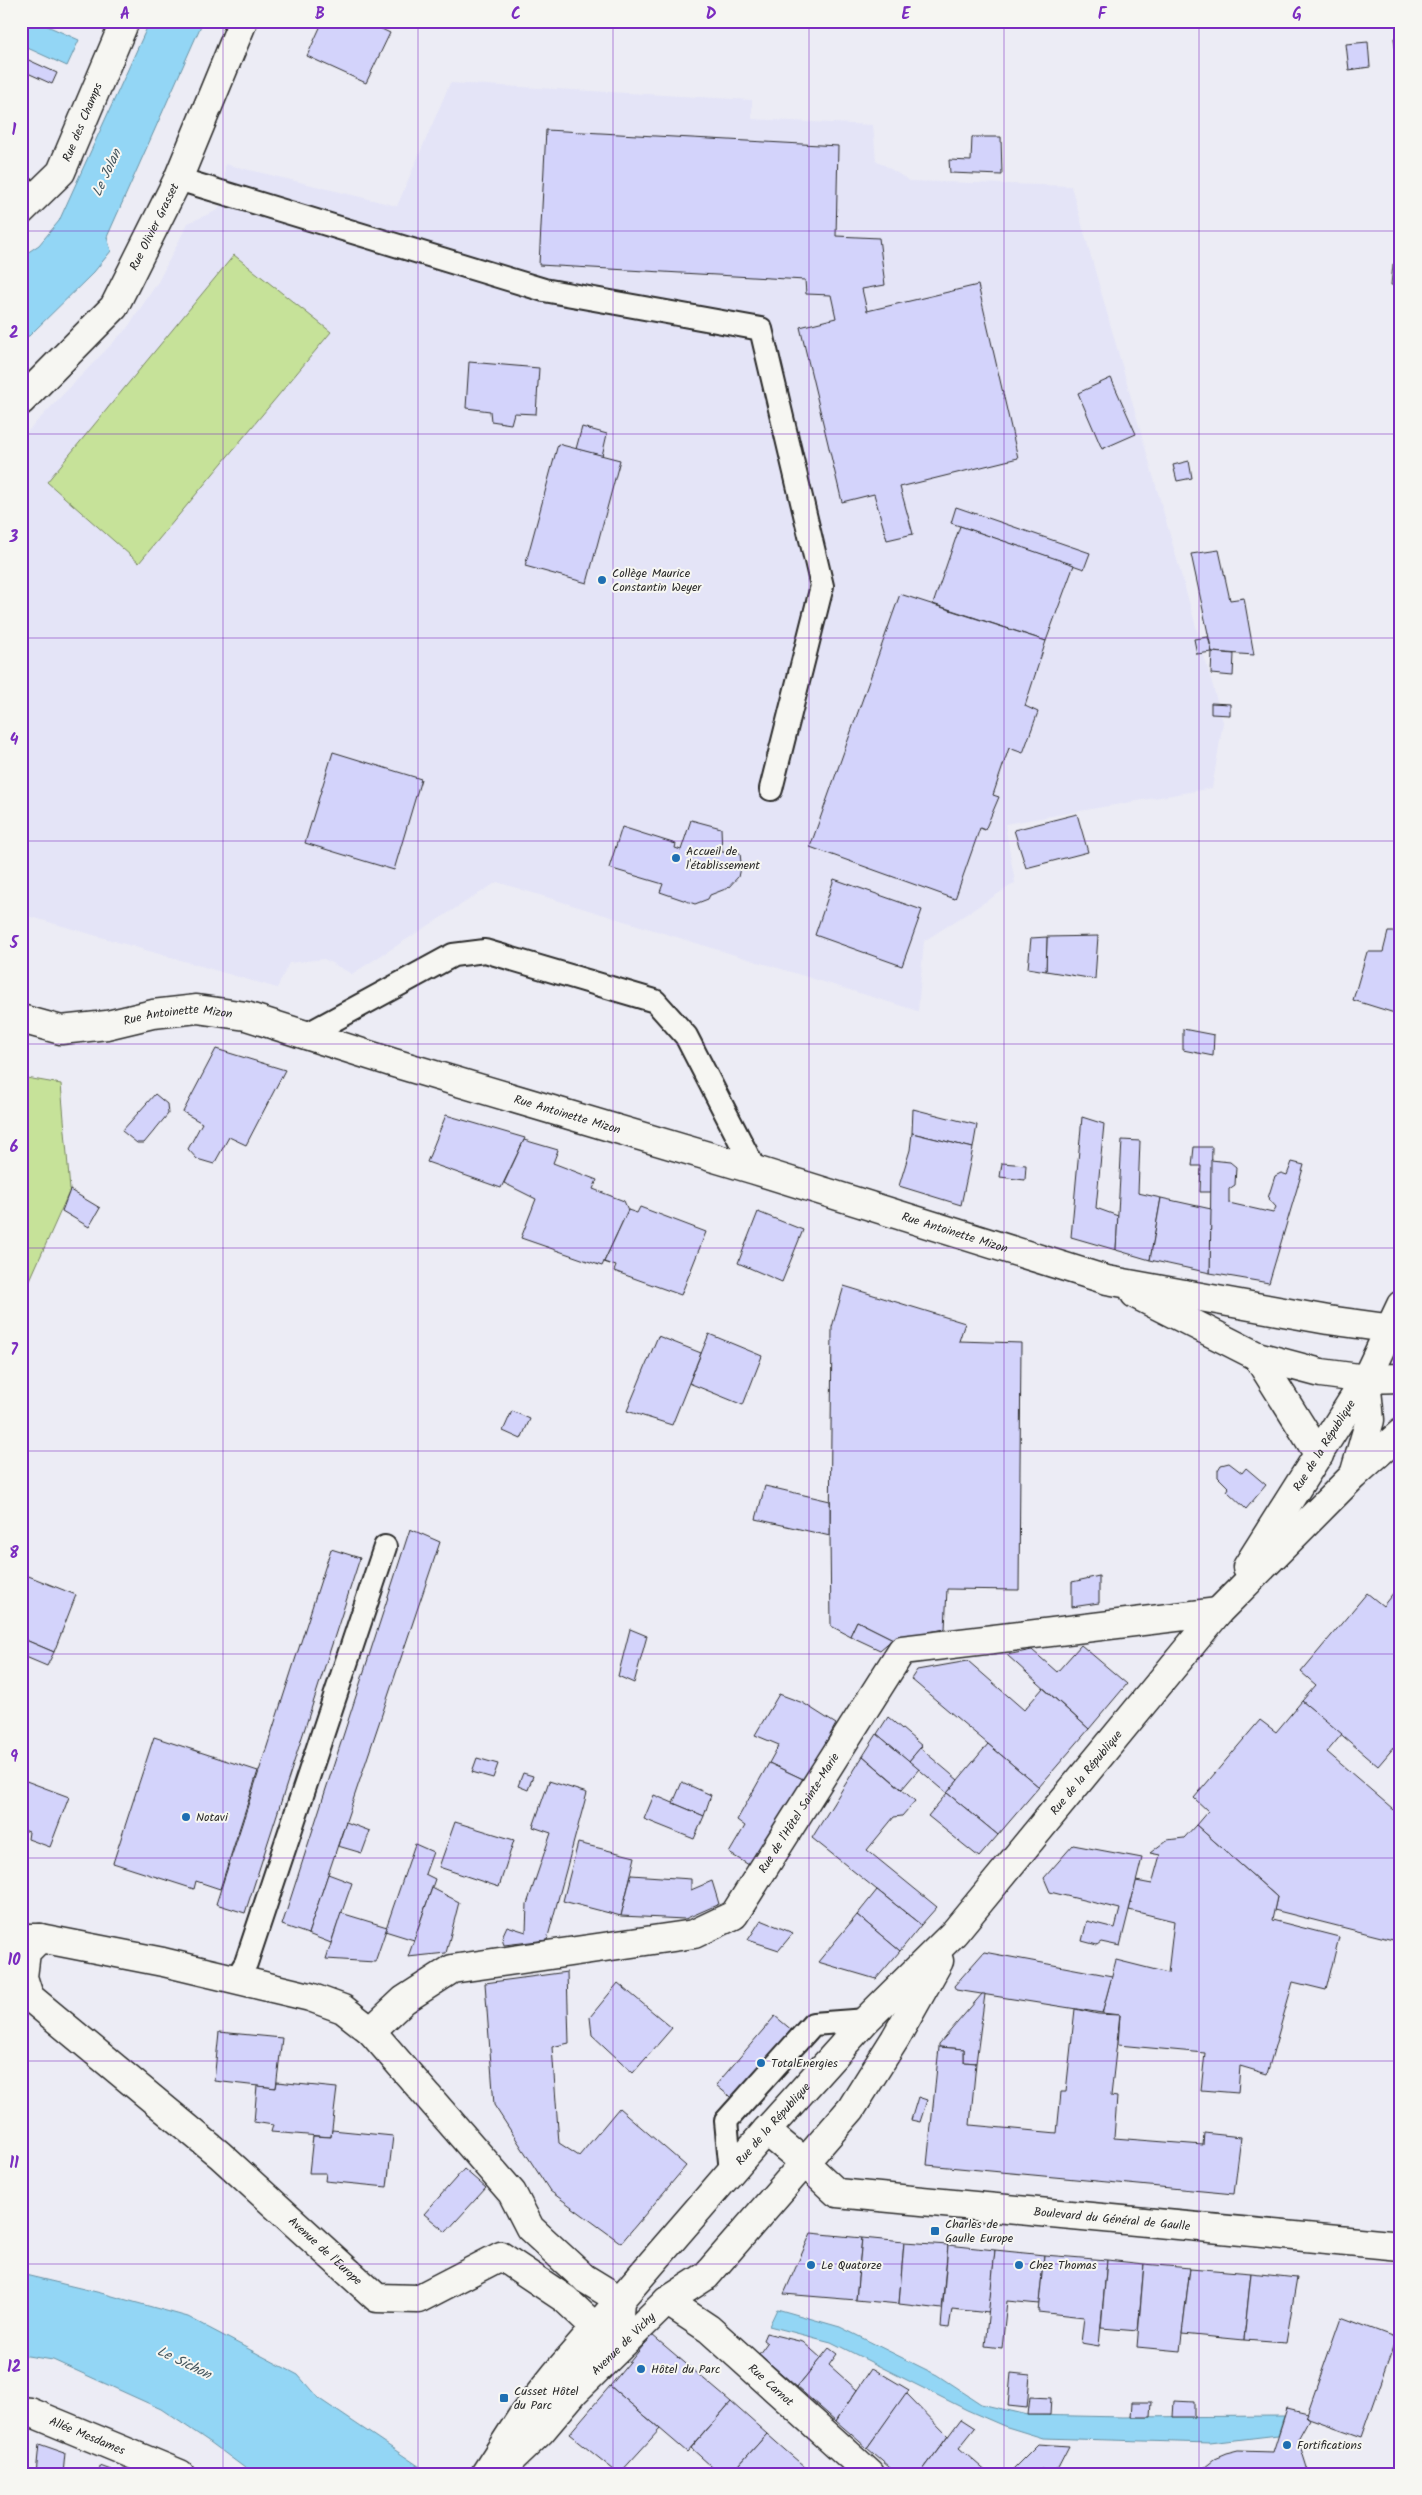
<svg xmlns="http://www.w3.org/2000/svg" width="1422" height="2495" font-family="Kalam,sans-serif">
  <rect width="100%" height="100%" fill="#ececf5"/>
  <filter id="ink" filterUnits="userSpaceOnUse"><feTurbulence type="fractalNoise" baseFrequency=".02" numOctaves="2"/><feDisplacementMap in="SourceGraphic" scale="10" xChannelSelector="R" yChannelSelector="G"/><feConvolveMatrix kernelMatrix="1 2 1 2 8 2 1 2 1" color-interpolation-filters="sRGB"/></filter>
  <g filter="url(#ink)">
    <path fill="#e4e4f7" d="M450 83 752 100V119L873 125 876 160 910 181 1071 186 1223 722 1212 788 1005 824 1015 883 924 941 918 1011 497 882 352 974 324 959 289 963 277 988 21 914V438L128 327 158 282 188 223 218 210 225 193V164L397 206Z"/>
    <g fill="#c6e299" stroke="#788662">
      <path d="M234 255 331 332 139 563 47 482Z"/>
      <path d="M21 1077 61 1084 70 1190 21 1300Z"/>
    </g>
    <g fill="#93d6f5" stroke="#6992a4">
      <path d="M27 21H36L79 40 67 66 21 45V34Z"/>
      <path d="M150 21H203L107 237 111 251 94 272 29 336 21 338V257L39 245 59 221Z"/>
      <path d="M21 2274 105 2294 188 2317 298 2375 318 2398 429 2473 253 2474 210 2442 161 2409 53 2360 21 2355Z"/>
      <path d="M777 2309 840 2327 937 2375 981 2404 1028 2415 1123 2417 1284 2416 1278 2435 1210 2443 1043 2438 1004 2426 967 2410 831 2342 769 2326Z"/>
    </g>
    <g fill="#d3d3fb" stroke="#2b2b2b">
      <path d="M323 21H365L390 33 366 83 307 56Z"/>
      <path d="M1401 37V68H1398L1394 38Z"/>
      <path d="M1368 42 1370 67 1349 70 1346 44Z"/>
      <path d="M22 57 57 73 52 84 21 70Z"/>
      <path d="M546 130 838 146 836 236 879 238 885 285 862 289 867 311 978 285 1018 458 900 487 913 534 887 540 874 494 842 502 800 327 836 318 831 295 806 294 805 280 539 265Z"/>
      <path d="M972 137H1001L1002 175 950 173 949 160 971 161Z"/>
      <path d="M1393 264 1401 265V286L1391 285Z"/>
      <path d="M469 362 539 368 536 414 514 413 511 424 491 421 490 411 466 408Z"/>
      <path d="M1111 378 1136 434 1102 449 1078 393Z"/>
      <path d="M582 427 607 434 602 456 576 449Z"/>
      <path d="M558 444 620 460 587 583 525 566Z"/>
      <path d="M1189 461 1192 478 1177 481 1173 465Z"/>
      <path d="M956 507 1090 553 1084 569 951 523Z"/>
      <path d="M960 526 1074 565 1046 641 933 604Z"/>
      <path d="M1219 550 1230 600 1244 598 1254 655 1212 652 1191 554Z"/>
      <path d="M900 594 1046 641 1025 706 1038 712 1023 753 1009 748 993 795 999 797 985 830 980 828 955 899 810 847Z"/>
      <path d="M1208 637 1212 652 1197 654 1194 639Z"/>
      <path d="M1212 652 1234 654 1233 676 1211 674Z"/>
      <path d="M1211 703 1230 704V715L1211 714Z"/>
      <path d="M333 752 421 779 394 870 305 843Z"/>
      <path d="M1077 814 1088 852 1026 868 1014 830Z"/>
      <path d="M691 820 721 828 722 852 740 853 741 863 738 877 728 888 710 895 708 899 695 904 660 892 663 884 609 868 622 827 676 844 675 848 681 850Z"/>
      <path d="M834 879 922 910 902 966 815 935Z"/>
      <path d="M1388 932H1401V1015L1353 1000 1367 952H1383Z"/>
      <path d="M1098 936 1095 979 1046 971 1047 937Z"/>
      <path d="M1047 937 1046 971 1028 968 1031 938Z"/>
      <path d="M1183 1029 1214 1035 1213 1056 1183 1050Z"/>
      <path d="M216 1049 285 1070 246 1145 229 1137 214 1164 197 1159 188 1149 202 1123 183 1112Z"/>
      <path d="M155 1094 167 1104 168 1114 144 1143H137L122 1131Z"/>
      <path d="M913 1109 977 1125 973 1148 912 1133Z"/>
      <path d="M446 1115 525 1138 501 1188 427 1162Z"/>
      <path d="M1082 1117 1104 1124 1096 1208 1118 1216 1116 1250 1071 1237Z"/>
      <path d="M912 1133 973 1148 961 1205 899 1186 910 1150Z"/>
      <path d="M524 1140 558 1150 553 1163 597 1180 593 1189 624 1201 628 1210 602 1266 521 1238 536 1199 504 1183Z"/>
      <path d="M1122 1140 1140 1141 1138 1193 1161 1198 1150 1260 1116 1250Z"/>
      <path d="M1194 1147H1212L1211 1192H1200L1201 1166H1192Z"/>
      <path d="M1211 1160 1230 1162 1236 1167 1235 1185 1229 1189V1203L1273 1213 1276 1207 1268 1198 1275 1176 1281 1173 1287 1175 1292 1162 1304 1165 1269 1283 1210 1273Z"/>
      <path d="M1002 1163 1026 1165 1025 1180 1000 1177Z"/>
      <path d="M70 1190 100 1208 89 1227 62 1211Z"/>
      <path d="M1161 1198 1211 1209 1210 1273 1150 1260Z"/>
      <path d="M640 1207 706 1232 681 1295 614 1271 616 1266 604 1262 628 1210 637 1213Z"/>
      <path d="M758 1212 803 1230 782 1282 738 1263Z"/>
      <path d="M844 1286 965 1323 959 1341 1021 1343 1019 1590 947 1589 945 1629 893 1639 857 1621 850 1636 831 1626 830 1536 832 1327Z"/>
      <path d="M709 1334 762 1356 743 1405 689 1383Z"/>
      <path d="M658 1336 701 1353 672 1425 627 1411Z"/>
      <path d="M512 1411 530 1419 521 1439 503 1431Z"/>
      <path d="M1229 1463 1242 1473 1246 1468 1266 1485 1246 1509 1227 1491 1229 1488 1218 1477V1470L1221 1465Z"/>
      <path d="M765 1486 830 1501V1536L756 1519Z"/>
      <path d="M410 1529 440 1542 308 1934 282 1925Z"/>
      <path d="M331 1549 360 1558 245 1913 216 1904Z"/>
      <path d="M21 1573 76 1595 54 1652 21 1638Z"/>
      <path d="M1099 1576V1603L1072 1607V1582Z"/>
      <path d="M1394 1592 1401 1597V1739L1378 1766 1302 1701 1316 1685 1301 1672 1367 1593 1383 1606Z"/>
      <path d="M857 1621 893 1639 880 1650 850 1636Z"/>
      <path d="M630 1629 647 1636 634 1683 618 1676Z"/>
      <path d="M21 1638 54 1652 47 1666 21 1655Z"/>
      <path d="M1081 1645 1127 1684 1089 1729 1007 1655 1032 1650 1057 1672Z"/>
      <path d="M968 1661 1024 1710 1043 1688 1089 1729 1039 1787 911 1679 917 1670Z"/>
      <path d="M779 1694 803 1703 836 1724 805 1780 769 1763 779 1745 755 1735Z"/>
      <path d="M1302 1701 1342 1734 1327 1752 1401 1816V1942L1274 1910 1277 1897 1196 1825 1208 1811 1194 1798 1260 1720 1276 1732Z"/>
      <path d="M888 1717 922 1746 909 1761 877 1734Z"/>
      <path d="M877 1734 919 1769 902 1789 863 1756Z"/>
      <path d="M154 1737 258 1771 220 1889 196 1881 194 1889 113 1863Z"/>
      <path d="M988 1744 1039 1787 998 1835 947 1793Z"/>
      <path d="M920 1748 958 1780 947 1793 909 1761Z"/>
      <path d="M863 1756 915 1801 902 1816 894 1817 867 1850 937 1907 921 1925 812 1838Z"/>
      <path d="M477 1758 498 1764 493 1778 472 1772Z"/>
      <path d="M769 1763 805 1780 754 1868 729 1853 745 1826 737 1820Z"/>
      <path d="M523 1773 533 1776 528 1790 518 1786Z"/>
      <path d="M21 1779 69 1797 50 1847 28 1839 29 1832 21 1829Z"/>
      <path d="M549 1781 587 1793 547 1940 504 1945 502 1937 507 1926 526 1932 527 1904 551 1833 533 1827Z"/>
      <path d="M682 1782 711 1795 704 1816 673 1803Z"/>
      <path d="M947 1793 998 1835 979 1857 928 1816Z"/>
      <path d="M654 1795 704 1816 694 1839 644 1819Z"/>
      <path d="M346 1822 370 1831 362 1853 338 1846Z"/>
      <path d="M455 1822 514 1840 499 1887 439 1867Z"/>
      <path d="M1196 1825 1277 1897 1272 1920 1339 1937 1326 1990 1293 1982 1267 2074 1240 2066 1238 2093 1201 2090 1205 2053 1118 2045 1120 2015 1102 2013 1116 1960 1168 1973 1174 1921 1129 1910 1136 1881 1152 1884 1160 1855 1150 1853 1167 1840 1184 1838Z"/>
      <path d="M578 1843 635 1857 621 1916 563 1901Z"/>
      <path d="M415 1844 433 1852 425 1874 435 1879 414 1940 385 1931Z"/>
      <path d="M1073 1845 1142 1858 1120 1946 1101 1942 1097 1945 1082 1941 1087 1921 1115 1928 1120 1909 1050 1892 1044 1878Z"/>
      <path d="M328 1874 352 1883 331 1943 308 1934Z"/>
      <path d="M631 1875 691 1879V1890L712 1881 719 1904 685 1919 621 1916Z"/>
      <path d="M432 1888 459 1902 446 1953 408 1957Z"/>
      <path d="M877 1890 921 1925 900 1951 857 1915Z"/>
      <path d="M341 1913 387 1927 375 1962 326 1959Z"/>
      <path d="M857 1915 900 1951 876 1979 818 1962Z"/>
      <path d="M761 1920 793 1933 779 1950 748 1940Z"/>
      <path d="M984 1952 1112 1976 1102 2013 956 1990 954 1986Z"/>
      <path d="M567 1972 569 2043 552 2047 559 2143 579 2156 619 2108 686 2166 621 2243 550 2191 494 2105 485 1983Z"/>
      <path d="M618 1983 672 2028 633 2073 592 2035 590 2017Z"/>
      <path d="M982 1994H985L976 2063 964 2062V2049L939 2047V2044Z"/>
      <path d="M1075 2009 1098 2014 1120 2015 1111 2096 1117 2097 1114 2138 1203 2145 1204 2133 1241 2137 1234 2194 927 2165 939 2047 964 2049V2062L976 2063 970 2125 1057 2133 1061 2092H1066Z"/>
      <path d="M775 2016 806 2042 748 2112 716 2085Z"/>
      <path d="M219 2032 282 2038 276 2088 214 2081Z"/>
      <path d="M277 2082 337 2088 331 2137 271 2132 273 2125 254 2122 257 2086 276 2088Z"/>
      <path d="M918 2097 927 2100 920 2122 911 2120Z"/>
      <path d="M332 2130 393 2136 387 2187 325 2181 326 2173H309L313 2136 331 2137Z"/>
      <path d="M464 2169 486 2188 446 2232 424 2214Z"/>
      <path d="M811 2233 862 2238 856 2300 784 2294Z"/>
      <path d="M862 2238 904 2242 899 2304 856 2300Z"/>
      <path d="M904 2242 948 2245 942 2309 899 2304Z"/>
      <path d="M948 2245 995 2250 989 2313 952 2309 949 2328 941 2327Z"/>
      <path d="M995 2250 1044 2255 1039 2304 1007 2301 1002 2348 985 2346Z"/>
      <path d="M1044 2255 1107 2260 1099 2346 1081 2343 1084 2317 1038 2312Z"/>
      <path d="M1107 2260 1144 2264 1138 2331 1101 2328Z"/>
      <path d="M1144 2264 1190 2268 1180 2351 1137 2347Z"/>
      <path d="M1190 2268 1251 2273 1244 2340 1182 2334Z"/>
      <path d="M1251 2273 1297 2278 1286 2343 1244 2340Z"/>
      <path d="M1341 2317 1397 2338 1362 2437 1306 2417Z"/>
      <path d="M766 2333 803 2342 821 2358 797 2387 759 2354 767 2343 763 2340Z"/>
      <path d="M652 2335 731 2402 687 2452 610 2386Z"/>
      <path d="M829 2348 837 2354 829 2365 857 2390 836 2421 797 2387Z"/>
      <path d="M872 2368 909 2390 867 2448 836 2421Z"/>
      <path d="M1011 2373 1030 2375 1027 2408 1008 2406Z"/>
      <path d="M610 2386 660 2429 619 2474 569 2434Z"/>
      <path d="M906 2393 948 2436 920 2474H897L867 2448Z"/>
      <path d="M1030 2397 1051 2398 1050 2415H1028Z"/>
      <path d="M1174 2401 1194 2402V2417H1173Z"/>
      <path d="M731 2402 767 2434 731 2474H720L691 2448Z"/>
      <path d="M1132 2402H1152L1151 2417H1131Z"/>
      <path d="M1287 2408 1308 2413 1306 2417 1309 2419 1298 2439 1309 2474H1195L1214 2459 1226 2454 1238 2451 1273 2452Z"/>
      <path d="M961 2419 975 2428 959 2448 989 2474H920Z"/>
      <path d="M767 2434 785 2450 813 2474H731Z"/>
      <path d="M39 2444 65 2453 63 2474H36Z"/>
      <path d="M1038 2444 1069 2446 1055 2473 1041 2469 1036 2474H1012L1010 2472Z"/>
      <path d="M100 2466 111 2470 110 2474H99Z"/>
    </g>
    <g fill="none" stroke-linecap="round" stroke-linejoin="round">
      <defs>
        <g id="lane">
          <path d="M178 179 544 290 761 329 822 586 771 789"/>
          <path d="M306 1035 453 955 485 951 655 1001 686 1036 755 1170"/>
          <path d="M236 1979 246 1963 385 1547"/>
          <path d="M731 2172 726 2121 813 2024 866 2020"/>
        </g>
        <g id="street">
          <path id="s1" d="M21 211 61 172 125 21"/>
          <path id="s2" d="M21 401 114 307 178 179 243 21"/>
          <path d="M21 1938H40L163 1962 310 1997 343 2009 371 2031 512 2193 530 2228 584 2278 620 2300 619 2315 581 2379"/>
          <path id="s3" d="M21 1990 220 2155 377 2298 418 2299 501 2256 565 2299 596 2328"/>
          <path d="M29 1996 23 1977 26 1952 40 1938"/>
          <path id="s4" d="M371 2031 404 2000 452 1969 694 1934 734 1915 902 1650 1218 1612"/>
          <path id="s5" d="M805 2163 837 2193 1401 2246"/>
          <path id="s6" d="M21 2411 30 2412 180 2474"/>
        </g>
        <g id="secondary">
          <path id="s7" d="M21 1019 61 1030 107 1025 153 1014 197 1009 246 1016 394 1063 755 1170 1107 1280 1328 1320 1401 1330"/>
          <path d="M1135 1294 1257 1356 1321 1373 1366 1379 1401 1378"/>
          <path d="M1257 1356 1319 1455"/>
          <path d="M1354 1475 1370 1420 1366 1379"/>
          <path id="s8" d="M1247 1567 1366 1379 1401 1305"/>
          <path d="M766 2131 805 2163"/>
          <path id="s9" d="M667 2301 709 2329 870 2474"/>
          <path id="s10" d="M499 2471 541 2431 574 2392 667 2301 706 2276 851 2109 895 2039 939 1961"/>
          <path id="s11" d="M485 2474 523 2415 555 2375 766 2131 866 2020 954 1933 1218 1612 1354 1475 1401 1433"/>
        </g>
      </defs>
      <use href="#lane" stroke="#2b2b2b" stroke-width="26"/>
      <use href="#street" stroke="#2b2b2b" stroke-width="31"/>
      <use href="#secondary" stroke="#2b2b2b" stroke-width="31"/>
      <use href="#lane" stroke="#f6f6f2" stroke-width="22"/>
      <use href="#street" stroke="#f6f6f2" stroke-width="28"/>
      <use href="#secondary" stroke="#f6f6f2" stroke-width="28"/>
    </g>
  </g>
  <path fill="none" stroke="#7b2cbf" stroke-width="1" stroke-opacity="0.55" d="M223 21V2474M418 21V2474M613 21V2474M809 21V2474M1004 21V2474M1199 21V2474M21 231H1401M21 434H1401M21 638H1401M21 841H1401M21 1044H1401M21 1248H1401M21 1451H1401M21 1654H1401M21 1858H1401M21 2061H1401M21 2264H1401"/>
  <g fill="#1f6fb2" stroke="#f6f6f2" stroke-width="2">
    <circle cx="602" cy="580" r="5"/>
    <circle cx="676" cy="858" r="5"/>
    <circle cx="186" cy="1817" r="5"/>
    <circle cx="761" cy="2063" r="5"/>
    <rect x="930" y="2226" width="10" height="10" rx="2.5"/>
    <circle cx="811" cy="2265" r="5"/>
    <circle cx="1019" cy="2265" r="5"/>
    <circle cx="641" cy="2369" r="5"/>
    <rect x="499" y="2393" width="10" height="10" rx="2.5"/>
    <circle cx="1287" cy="2445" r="5"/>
  </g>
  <g text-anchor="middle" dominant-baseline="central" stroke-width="4" stroke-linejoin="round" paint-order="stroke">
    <g font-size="12" fill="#2b2b2b" stroke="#f6f6f2">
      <text stroke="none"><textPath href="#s1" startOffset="110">Rue des Champs</textPath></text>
      <text stroke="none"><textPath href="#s2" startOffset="222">Rue Olivier Grasset</textPath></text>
      <text stroke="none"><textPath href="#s7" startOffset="160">Rue Antoinette Mizon</textPath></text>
      <text stroke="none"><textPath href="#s7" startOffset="565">Rue Antoinette Mizon</textPath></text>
      <text stroke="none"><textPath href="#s7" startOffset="970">Rue Antoinette Mizon</textPath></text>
      <text stroke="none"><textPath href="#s8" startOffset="144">Rue de la République</textPath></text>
      <text stroke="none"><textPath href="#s11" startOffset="925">Rue de la République</textPath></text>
      <text stroke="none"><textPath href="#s4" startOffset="512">Rue de l'Hôtel Sainte-Marie</textPath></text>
      <text stroke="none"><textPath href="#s11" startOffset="454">Rue de la République</textPath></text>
      <text stroke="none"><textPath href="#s5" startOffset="320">Boulevard du Général de Gaulle</textPath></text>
      <text stroke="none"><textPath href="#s3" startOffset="401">Avenue de l'Europe</textPath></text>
      <text stroke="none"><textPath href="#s10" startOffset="178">Avenue de Vichy</textPath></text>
      <text stroke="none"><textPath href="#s9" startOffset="134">Rue Carnot</textPath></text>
      <text stroke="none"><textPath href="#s6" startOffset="71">Allée Mesdames</textPath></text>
    </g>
    <g font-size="12" fill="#2b2b2b" stroke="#f6f6f2" text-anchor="start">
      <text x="612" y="573">Collège Maurice<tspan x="612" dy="14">Constantin Weyer</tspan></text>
      <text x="686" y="851">Accueil de<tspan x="686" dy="14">l'établissement</tspan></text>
      <text x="196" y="1817">Notavi</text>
      <text x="771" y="2063">TotalEnergies</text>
      <text x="945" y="2224">Charles de<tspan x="945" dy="14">Gaulle Europe</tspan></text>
      <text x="821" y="2265">Le Quatorze</text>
      <text x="1029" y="2265">Chez Thomas</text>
      <text x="651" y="2369">Hôtel du Parc</text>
      <text x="514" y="2391">Cusset Hôtel<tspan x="514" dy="14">du Parc</tspan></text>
      <text x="1297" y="2445">Fortifications</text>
    </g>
    <g font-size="14" font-style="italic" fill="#45565e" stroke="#f6f6f2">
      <text transform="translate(107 173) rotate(-65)">Le Jolan</text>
      <text transform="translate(184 2363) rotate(26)">Le Sichon</text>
    </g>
  </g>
  <rect width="1422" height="2495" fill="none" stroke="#f6f6f2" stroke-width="55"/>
  <rect x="28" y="28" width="1366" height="2440" fill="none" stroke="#7b2cbf" stroke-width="2"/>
  <g font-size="16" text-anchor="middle" font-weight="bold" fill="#7b2cbf">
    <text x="125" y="19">A</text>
    <text x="320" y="19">B</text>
    <text x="516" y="19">C</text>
    <text x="711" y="19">D</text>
    <text x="906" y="19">E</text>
    <text x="1102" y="19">F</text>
    <text x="1297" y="19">G</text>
    <text x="14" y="135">1</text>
    <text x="14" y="338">2</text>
    <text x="14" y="542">3</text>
    <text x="14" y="745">4</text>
    <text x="14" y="948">5</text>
    <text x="14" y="1152">6</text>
    <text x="14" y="1355">7</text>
    <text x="14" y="1558">8</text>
    <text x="14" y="1762">9</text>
    <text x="14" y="1965">10</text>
    <text x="14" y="2168">11</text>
    <text x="14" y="2372">12</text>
  </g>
</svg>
